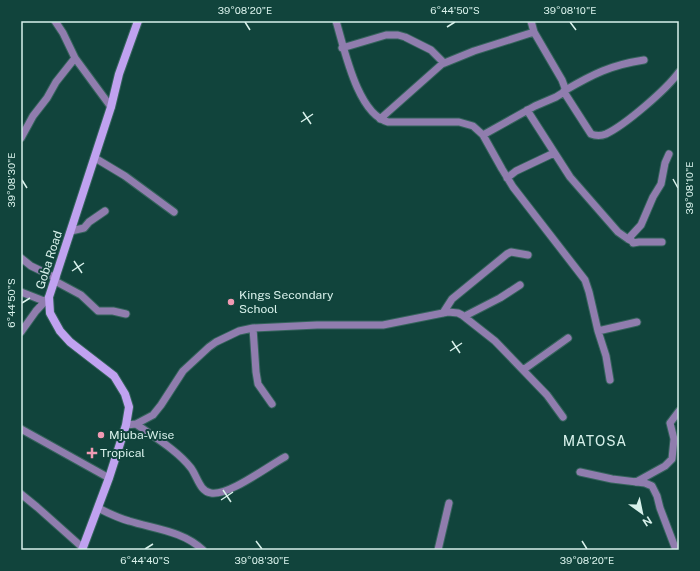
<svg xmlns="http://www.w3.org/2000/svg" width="700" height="571" viewBox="0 0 700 571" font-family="'Public Sans',sans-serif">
<rect width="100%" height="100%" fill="#11443c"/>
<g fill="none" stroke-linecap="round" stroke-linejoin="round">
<g stroke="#35635c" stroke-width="9">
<path id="street" d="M55,21L63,33L75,58L111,107
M336,21C344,47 357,114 388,122H459L473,126L483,135L535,106L556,97L564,92L565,88L562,80L534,32L531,21
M342,48L386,35H398L405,37L431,50L444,63
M564,91C593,74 611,65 644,60
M564,92L591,134C596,136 601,136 606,134C625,125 666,90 679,72
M527,110L570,177L618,232L628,239L632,241L633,243L639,242H662
M380,119L442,64L474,51L534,32
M483,135L502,169L513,187L585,280L589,292L598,331L606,356L610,380
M21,138L33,116L47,98L56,82L75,58
M95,158L125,176L174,212
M507,178L516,171L554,153
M71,231L84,228L89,222L105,211
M628,239L641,225L653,197L661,184L665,163L669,154
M21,258L31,266L56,278
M55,281L81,295L98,311H113L126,314
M21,292L44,301
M443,313L452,299L507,254L511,252L528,255
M465,316L500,298L520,285
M253,328L256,372L258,384L272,404
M598,331L637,322
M21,332L36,311L49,297
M523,370L568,338
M136,424C154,437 177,450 191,468C197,476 200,492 211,493C229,496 268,466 285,457
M126,425L136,424L153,415L161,405L183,371L209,347L216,342L239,331L253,328L317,325H383L448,312L458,313L462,315L495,341L547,395L563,417
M21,429L109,478
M580,472L612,479L645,483L652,486L657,496L660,508L676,550
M636,482L665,466L672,459L674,439L670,423L679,411
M21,494L37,507L83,548
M98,508C108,513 118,518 129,521C155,529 183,531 203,550
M438,550L449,503"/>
</g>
<g stroke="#35635c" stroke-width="10">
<path id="secondary" d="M82,550L109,478L126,425L129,407L125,394L114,376L70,342L60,331L50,313L49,297L111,107L119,74L138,21"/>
</g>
<use href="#street" stroke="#907dae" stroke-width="7"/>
<use href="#secondary" stroke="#c0a2f0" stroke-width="8"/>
</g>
<path fill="none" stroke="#d8f1eb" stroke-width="1.5" d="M245,22L250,30M570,22L576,30M447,27L455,22M303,112L311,124M301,122L313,114M673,179L678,188M22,180L27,188M74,261L82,273M72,271L84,263M22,303L30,298M452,341L460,353M450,351L462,343M223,490L231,502M221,500L233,492M256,541L262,549M582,541L587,549M145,549L153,544"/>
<g fill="#f19ab3" stroke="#11443c" stroke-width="1.5">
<circle cx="231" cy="302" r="4"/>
<circle cx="101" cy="435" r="4"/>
<path d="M90 447h4v4h4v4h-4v4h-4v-4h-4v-4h4z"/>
</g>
<g text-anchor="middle" stroke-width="4" stroke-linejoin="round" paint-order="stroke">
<g font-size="12" fill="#d8f1eb" stroke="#11443c">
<text transform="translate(49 260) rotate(-72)" y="4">Goba Road</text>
</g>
<g font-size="12" fill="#d8f1eb" stroke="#11443c" text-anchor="start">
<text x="239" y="299">Kings Secondary<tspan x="239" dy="14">School</tspan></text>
<text x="109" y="439">Mjuba-Wise</text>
<text x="100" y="457">Tropical</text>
</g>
<g font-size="14" letter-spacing="1" fill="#d8f1eb" stroke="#11443c">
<text x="595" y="446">MATOSA</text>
</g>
</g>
<rect width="700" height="571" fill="none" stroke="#11443c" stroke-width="44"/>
<g transform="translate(642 513) rotate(147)" stroke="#11443c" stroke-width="3" paint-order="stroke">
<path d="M0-3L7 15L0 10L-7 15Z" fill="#d8f1eb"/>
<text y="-6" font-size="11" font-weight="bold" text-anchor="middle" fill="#d8f1eb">N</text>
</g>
<rect x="22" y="22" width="656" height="527" fill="none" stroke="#d8f1eb" stroke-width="1.5"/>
<g font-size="10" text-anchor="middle" fill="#d8f1eb">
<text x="245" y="14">39°08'20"E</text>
<text x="455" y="14">6°44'50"S</text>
<text x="570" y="14">39°08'10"E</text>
<text transform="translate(11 180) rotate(-90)" y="4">39°08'30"E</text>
<text transform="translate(689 188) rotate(-90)" y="4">39°08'10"E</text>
<text transform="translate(11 303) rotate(-90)" y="4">6°44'50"S</text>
<text x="145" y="564">6°44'40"S</text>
<text x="262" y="564">39°08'30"E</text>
<text x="587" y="564">39°08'20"E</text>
</g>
</svg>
